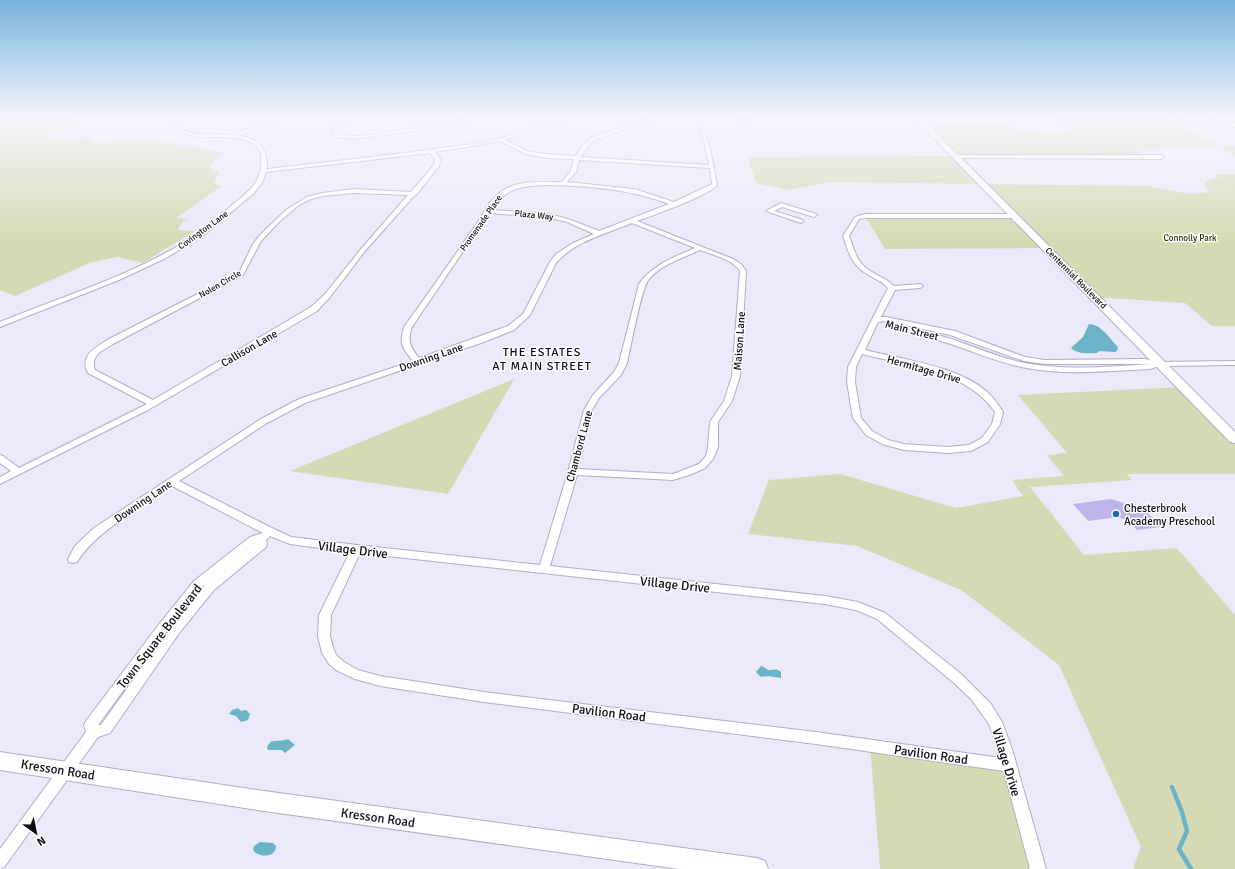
<svg xmlns="http://www.w3.org/2000/svg" width="1235" height="869" viewBox="0 0 1235 869" font-family="Signika,sans-serif">
<rect width="100%" height="100%" fill="#ebe9fa"/>
<path fill="#d6dab4" d="M0,117H78L77,121L45,136L55,138L90,137L96,143L143,141L173,143L224,153L209,166L219,172L213,183L222,186L176,218L189,219L184,220L177,230L195,231L143,263L118,257L92,262L15,296L0,290Z
M735,117H753L755,122L749,124L750,132H742Z
M1052,117H1151L1171,120L1217,146H1235V156L1217,146L1144,149L1136,156H955L983,184L1148,186L1190,194L1210,192L1205,187V182L1211,179L1218,178L1215,174H1235V326H1212L1185,303L1093,297L1046,248L885,249L865,216L1013,215L982,184L830,182L788,190L756,183L748,157L954,156L923,124L1011,125L1020,131L1072,132Z
M514,379L448,494L290,471Z
M1183,387L1235,439V474H1127L1132,480L1030,487L1084,555L1177,548L1235,615V869H1133L1141,847L1059,665L961,590L857,546L748,534L769,480L840,474L956,508L1023,496L1012,480L1064,476L1047,455L1067,453L1018,395Z
M870,745L1009,765L1039,869H880Z"/>
<path fill="#6bb4c8" d="M1089,324C1101,324 1110,339 1118,347L1117,351L1115,352L1099,351L1097,353C1088,353 1079,355 1071,348L1083,337Z
M761,666C765,667 766,669 769,670C775,670 776,668 781,672V678C774,677 768,675 761,677L756,672Z
M238,708L241,711L246,710L250,714L248,720L241,722L236,716L229,714L232,710Z
M288,739L295,745L285,753L282,750H268L267,748C270,737 280,743 288,739Z
M260,842L273,843L276,846C276,858 259,858 253,850L254,846Z"/>
<g fill="none" stroke-linecap="round" stroke-linejoin="round">
<path stroke="#6bb4c8" stroke-width="4.5" d="M1172,787L1182,812L1187,831L1179,849L1191,869"/>
</g>
<path fill="#bdb4eb" d="M1111,499L1139,508L1147,512L1162,527L1137,530L1128,521L1118,517L1088,521L1073,504Z"/>
<g fill="none" stroke-linecap="round" stroke-linejoin="round">
<g stroke="#b0adc8" stroke-width="2">
<path id="street" d="M273,117H279L240,136C262,139 267,150 267,169L405,153L487,142L513,135L563,117H570L505,140L527,151L546,154L576,156L584,144L591,138L653,117H660L595,140L588,146L581,157L709,165L703,138L695,117H699L710,148L717,185C707,196 654,215 637,221L733,259L741,264L746,271L740,376L732,401L718,422V447L713,459L705,468L692,474L673,480L577,475L550,566L825,596L858,602L885,613L961,674L991,704L1002,722L1012,749L1046,869H1030L1004,771L816,744L484,702L380,686L355,679L336,670L329,664L322,653L318,636L319,615L350,552L290,544L270,536L266,540L267,544L266,547L214,590L180,632L110,733L98,737L5,866L0,869V849L86,732L84,725L86,721L160,623L194,581L250,537L263,533L172,486C143,506 95,532 77,562L73,563L69,562L68,559L75,546L94,528L261,419L299,399L413,361C402,348 399,343 404,327C427,295 449,264 471,232C481,219 488,200 502,191C518,180 543,182 562,182L570,172L574,159L546,158L526,154L500,141L435,152L441,160L439,166L416,195L414,196L365,251L330,297L317,311L148,410L0,484V477L11,471L0,463V455L3,456L19,468L147,404L88,373C79,356 95,348 107,340L239,273L253,244L260,235L286,210L307,197L322,193L354,189L411,192L434,165L435,160L430,153L266,172L262,183L253,194L205,234L186,246L164,259L119,280L0,327V322C62,296 129,277 186,241C202,231 215,219 230,207C245,194 261,185 261,163C261,159 262,154 260,151C247,130 213,140 194,136C186,135 181,132 174,128V126H178L186,131L194,134L234,135ZM579,160L710,168L712,184L674,202L634,189L567,182L576,172ZM547,185C589,186 630,189 669,204L599,231L571,220L550,214L492,210C506,187 522,186 547,185ZM354,193L408,195L361,249L325,294L311,307L153,400L95,370C90,355 102,351 113,344L243,275L261,241L279,222L299,205L311,199L323,196ZM489,213L550,218L567,222L594,234L573,243L556,254L550,262L523,314L508,326L419,358C410,347 407,341 412,327ZM632,223L695,248C674,257 652,265 639,284L619,363L614,372L593,395L584,410L568,472L540,565L357,545L291,537L274,529L179,481L267,423L305,403L484,342L514,330L530,315L556,263C575,241 606,234 632,223ZM700,250C713,255 732,259 740,271L732,376L724,401L710,422L708,447L706,456L699,464L673,474L578,469L592,410L599,398L621,375L627,363C631,347 641,288 649,279C662,264 683,258 700,250ZM360,553L825,604L856,610L877,619L953,682L971,699L989,724L1001,758L816,732L484,692L380,676L358,670L344,662L337,656L334,651L330,636L331,615ZM225,569L206,584L172,626L101,725H98L168,629L202,587Z
M342,117H347L337,129V132C351,141 386,132 404,130V121L406,117H410L408,121V130C421,128 434,127 447,125C456,123 466,117 474,117L466,123L447,127L353,139L337,137L332,133L333,129Z
M956,155H1161L1164,157L1161,159L954,158L953,157Z
M781,203L816,214L817,215L814,217L782,207L774,211L803,220V222L801,223L766,211Z
M865,214H1013L1016,216L1013,218H865L859,219L849,236C853,246 856,260 865,267C874,275 885,277 894,286L920,284L923,286L920,288L895,290L881,317H886L955,331L1025,357L1044,360L1145,359L1160,362L1235,361V365L1159,366L1150,369C1107,371 1063,376 1021,367C989,360 959,345 927,337L926,335L930,333C961,340 989,355 1020,362C1062,371 1108,367 1150,364H1044L1024,361L950,335L886,321L878,322L865,350C900,359 958,366 986,391C993,397 998,404 1003,412L1000,424L988,442L971,451L948,453L904,450L882,444L866,435L853,418L847,382L848,367L888,288C880,279 869,277 860,269C850,261 847,247 843,236L855,217ZM862,354C908,366 966,370 995,412L992,424L982,438L969,445L948,447L904,444L888,440L872,431L861,418L855,382L856,367Z"/>
</g>
<g stroke="#b0adc8" stroke-width="2">
<path id="secondary" d="M913,117H920L1235,432V443L1230,442Z
M1170,117H1191L1235,123V127Z
M0,752L257,790L757,858L765,861L768,869H679L257,810L0,770Z"/>
</g>
<use href="#street" fill="#fff" fill-rule="evenodd"/>
<use href="#secondary" fill="#fff" fill-rule="evenodd"/>
</g>
<linearGradient id="sky" x2="0" y2="1"><stop stop-color="#76b4db"/><stop offset="0.49" stop-color="#f6f5fd"/><stop offset="1" stop-color="#f6f5fd" stop-opacity="0"/></linearGradient>
<rect width="1235" height="239" fill="url(#sky)"/>
<circle fill="#2365b6" stroke="#fff" stroke-width="1.5" cx="1116" cy="514" r="4"/>
<g text-anchor="middle" stroke-width="3" stroke-linejoin="round" paint-order="stroke">
<g font-size="9" fill="#0d0b15" stroke="#fff">
<text transform="translate(534 215) rotate(6)" y="3">Plaza Way</text>
<text transform="translate(481 223) rotate(-55)" y="3">Promenade Place</text>
<text transform="translate(203 230) rotate(-36)" y="3">Covington Lane</text>
<text transform="translate(1076 278) rotate(45)" y="3">Centennial Boulevard</text>
<text transform="translate(220 284) rotate(-30)" y="3">Nolen Circle</text>
</g>
<g font-size="9" fill="#2d3001" stroke="#fff">
<text x="1190" y="241">Connolly Park</text>
</g>
<g font-size="11" fill="#0d0b15" stroke="#fff">
<text transform="translate(912 330) rotate(14)" y="4">Main Street</text>
<text transform="translate(739 341) rotate(-86)" y="4">Maison Lane</text>
<text transform="translate(249 348) rotate(-30)" y="4">Callison Lane</text>
<text transform="translate(431 357) rotate(-19)" y="4">Downing Lane</text>
<text transform="translate(924 369) rotate(16)" y="4">Hermitage Drive</text>
<text transform="translate(579 446) rotate(-75)" y="4">Chambord Lane</text>
<text transform="translate(143 501) rotate(-34)" y="4">Downing Lane</text>
</g>
<g font-size="11" fill="#0d0b15" stroke="#fff" text-anchor="start">
<text x="1124" y="512">Chesterbrook<tspan x="1124" dy="13">Academy Preschool</tspan></text>
</g>
<g font-size="12" letter-spacing="1" fill="#0d0b15" stroke="#fff">
<text x="542" y="356">THE ESTATES<tspan x="542" dy="14">AT MAIN STREET</tspan></text>
</g>
<g font-size="13" fill="#0d0b15" stroke="#fff">
<text transform="translate(353 549) rotate(7)" y="5">Village Drive</text>
<text transform="translate(675 584) rotate(6)" y="5">Village Drive</text>
<text transform="translate(159 636) rotate(-52)" y="5">Town Square Boulevard</text>
<text transform="translate(609 712) rotate(7)" y="5">Pavilion Road</text>
<text transform="translate(931 754) rotate(8)" y="5">Pavilion Road</text>
<text transform="translate(1007 762) rotate(73)" y="5">Village Drive</text>
<text transform="translate(58 769) rotate(9)" y="5">Kresson Road</text>
<text transform="translate(378 817) rotate(8)" y="5">Kresson Road</text>
</g>
</g>
<g transform="translate(36 833) rotate(147)" stroke="#ffffff" stroke-width="3" paint-order="stroke">
<path d="M0-3L7 15L0 10L-7 15Z" fill="#0d0b15"/>
<text y="-6" font-size="11" font-weight="bold" text-anchor="middle" fill="#0d0b15">N</text>
</g>
</svg>
